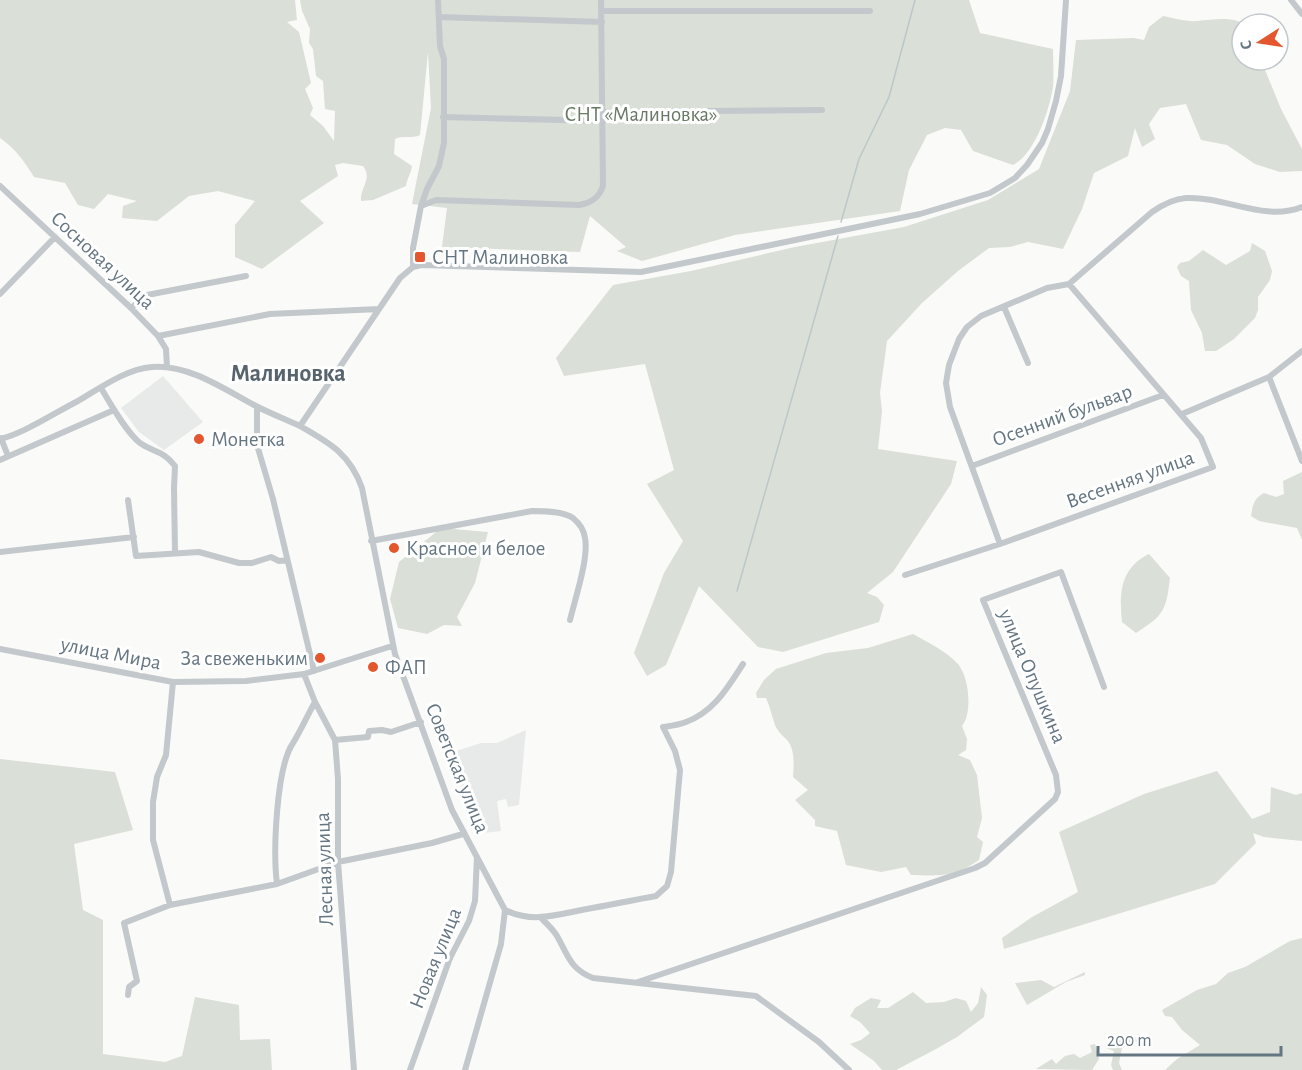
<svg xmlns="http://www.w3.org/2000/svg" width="1302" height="1070" viewBox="0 0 1302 1070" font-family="'Alegreya Sans',sans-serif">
<rect width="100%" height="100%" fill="#fafaf8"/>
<path fill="#e8e9e9" d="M163,376L203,422L164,450L139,432L121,408Z
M526,730L519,805L508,807L506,799L497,801L501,831L474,834L453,752L481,743H497Z"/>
<path fill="#dadfd7" d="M0,0H295L297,20L287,22L299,32L311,83L305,89L313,108L310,115L323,126L334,141L335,111L325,109L323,81L316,76L313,49L309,43L310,29L302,11L300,0H969L980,33L1053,49C1053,61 1054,75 1053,87C1049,111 1035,154 1013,165L973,151L961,130L945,128L927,135L909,170L900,211L735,235L642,261L617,251L626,247L590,216L580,252L442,247L447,208L412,204L431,108L428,52L420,135C412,139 403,135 395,139L394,154L412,166C411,174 407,178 406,186L373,200L361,201C360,187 373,179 363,166L343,163L335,165L338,176L300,201L324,223L262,269L235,257V225L255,201L218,191L189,196L157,221L122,218L123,206L137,201L108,194L94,209L78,205L65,183L34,177C25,162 15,148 0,138Z
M1163,16C1174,18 1186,22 1197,21C1215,20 1228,16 1245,24H1242V60H1261L1281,109L1302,149V171L1280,172L1255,164L1227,145L1201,140L1186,104L1160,108L1149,124L1155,139L1142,147L1135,128L1128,156L1094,173L1082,209L1063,249L1028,242L1010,247L989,248L958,271L922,303L887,341L880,393L882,411L878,449L957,461L951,484L893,572L867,593L877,597L884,605L879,622L783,652L758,647L699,586L666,665L647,676L634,653L664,573L683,541L647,484L674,470L645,364L564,376L556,358L613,285L691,271L795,247L904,227L988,200L1039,169L1070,91L1076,40L1134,38L1144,40L1149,27Z
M1252,243L1265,251L1272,271L1270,280L1258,297V310L1255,318L1234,339L1216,351H1205L1202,333L1191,310L1189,281L1181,276L1177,267L1180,263L1189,261L1203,250L1226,265L1250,251Z
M1302,472V540L1297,528L1259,521L1251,516C1253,505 1253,499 1264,493L1276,497L1284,494L1283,481Z
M441,528L488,532L475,583L457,617L462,626L444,625L427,634L398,628L390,599L399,562Z
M1149,554L1170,578C1166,611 1164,615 1136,633L1122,622C1119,594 1120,568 1149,554Z
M913,634C927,642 946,651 957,663C969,675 973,713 962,726L967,739L966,750L958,755L970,760L977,775L982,818L977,837L983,842L979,860C954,877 940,876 911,875L906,867L881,872L846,865L837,831L815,826V820L795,800L808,790L793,777C794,765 795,749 787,740C782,735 778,732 775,725C772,716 770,707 766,698H757L756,693L764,680L776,669L826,653L868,648Z
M0,759L115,772L133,830L74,844L83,910L103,920V1054L165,1062L182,1056L195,997L239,1005L240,1040L270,1039L272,1070H0Z
M1217,771L1252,819L1270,812L1271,787L1296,795L1302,793V841L1264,837L1253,833L1256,843L1215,884L1004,949L1002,938L1032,917L1078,892L1059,832L1144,794Z
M1302,938V1070H1165L1177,1059L1200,1045L1182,1030L1172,1017L1165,1016L1162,1010L1197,990L1216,984L1228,973L1245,967L1290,941Z
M1085,972V975L1066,982L1027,1005L1015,983L1041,980L1054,987Z
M981,987L987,995L984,1017L957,1037L936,1049L896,1070H882L874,1061L850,1044L861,1040L870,1033L860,1022L850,1016L855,1008L871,998L881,1000L877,1008H888L913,992L926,1003L944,1002L956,998L966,1001L971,1012L978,1003Z
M1127,1036H1133L1138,1041L1122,1048L1119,1063L1122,1070H1113L1111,1065L1114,1051L1106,1048L1108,1043Z
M1095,1044L1099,1059L1092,1070L1036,1069L1052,1059L1056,1064L1065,1056L1074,1054L1080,1058L1092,1052L1090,1045Z"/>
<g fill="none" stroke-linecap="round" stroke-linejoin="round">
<path stroke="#bbc7cb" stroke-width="1.5" d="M841,222L859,159L889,97L915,0
M737,591L838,236"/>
<path stroke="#c3c8cc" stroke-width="6" d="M1291,0L1302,14
M601,11H870
M439,17L602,22
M603,112L822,110
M443,117L603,121
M0,186L131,308L158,336L166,349L167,367
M421,206L427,189L439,166L444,143V59L440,46L438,0
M413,267V248L421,206L436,200L579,205C591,203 599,198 603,186L601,0
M0,294L55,237
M1004,307L1028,363
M131,308L147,295L246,276
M158,336L270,314L379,309
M1269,377L1302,461
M101,388C110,403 126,432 140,443C154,453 163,450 175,466L174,488L175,552
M257,407V445L273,499L314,671
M1182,414L1269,377L1302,351
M300,426C330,443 350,454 362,488L395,654L452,810L505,910C533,924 559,914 587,909C610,905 633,900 656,896L667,886L671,872L680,770L675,751L663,727C670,726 679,725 686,722C714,712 728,687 743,664
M1,438L8,456
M0,439C23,434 56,412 78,401C100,388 126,369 152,367C188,364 224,389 254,405C269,413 285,419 300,426L400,278L413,267L421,265L641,272L920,214L990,193L1015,178L1027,165L1042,143L1048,129L1056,101L1061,76L1066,0
M0,460L114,410
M972,466L1163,395
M128,500L136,556L199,552L239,563H252L271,557L279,561L287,560
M371,541L532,511C544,511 563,511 573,518C579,523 584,530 585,538C589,558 575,599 570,620
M1000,544L950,407L946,383L949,365L959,339L967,327L981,316L1047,288L1069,284L1152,212C1162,205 1174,199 1186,198C1225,196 1264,222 1302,207
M0,552L134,537
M905,575L1000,544L1213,467L1201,438L1069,284
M0,649L173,682L246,681L304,674L392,646
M304,674L315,702L335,740L338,779V862L354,1070
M335,740L368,737L369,731L382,730L391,732L421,722
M277,884C273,853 276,768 293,743C301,730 307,716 315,702
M170,905L153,840V802L157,777L166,755L173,682
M541,918C546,923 553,929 557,936C568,955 570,969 593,978L756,996L819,1042L849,1070
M638,982L975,868L985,863L1055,799L1058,792L1056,775L983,600L1061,572L1104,687
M128,995L129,987L137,981L124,923L170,905L277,884L338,862L432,843L463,834
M410,1070L450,958L469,921L475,901L477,857
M465,1070L501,944L505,910"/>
</g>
<g fill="#e4572e" stroke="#fff" stroke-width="2">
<rect x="414" y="251" width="12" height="12" rx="3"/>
<circle cx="199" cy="439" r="6"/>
<circle cx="394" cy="548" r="6"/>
<circle cx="320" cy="658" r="6"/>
<circle cx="373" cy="667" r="6"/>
</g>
<g text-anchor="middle" stroke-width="6" stroke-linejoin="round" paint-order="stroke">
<g font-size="21" fill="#687a64" stroke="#fff">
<text x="641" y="121">СНТ «Малиновка»</text>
</g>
<g font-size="21" fill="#657683" stroke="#fff" text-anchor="start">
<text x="432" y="264">СНТ Малиновка</text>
<text x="211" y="446">Монетка</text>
<text x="406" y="555">Красное и белое</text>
<text x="308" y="665" text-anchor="end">За свеженьким</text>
<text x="385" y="674">ФАП</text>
</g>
<g font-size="21" fill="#657683" stroke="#fff">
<text transform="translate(103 260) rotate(43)" y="7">Сосновая улица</text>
<text transform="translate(1062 415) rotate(-20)" y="7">Осенний бульвар</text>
<text transform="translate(1130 479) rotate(-20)" y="7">Весенняя улица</text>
<text transform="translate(111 653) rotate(11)" y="7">улица Мира</text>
<text transform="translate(1033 676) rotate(67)" y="7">улица Опушкина</text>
<text transform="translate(458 768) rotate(68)" y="7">Советская улица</text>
<text transform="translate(324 869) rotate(-92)" y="7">Лесная улица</text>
<text transform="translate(435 958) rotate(-68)" y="7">Новая улица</text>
</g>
<g font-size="24" font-weight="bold" fill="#57646e" stroke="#fff">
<text x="288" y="381">Малиновка</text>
</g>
</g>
<g transform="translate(1260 42) rotate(258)"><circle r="28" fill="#ffffff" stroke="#c1c8cd" stroke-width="1.5"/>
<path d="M0-4.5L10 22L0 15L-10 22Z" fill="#e4572e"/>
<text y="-9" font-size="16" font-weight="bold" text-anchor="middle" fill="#657683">С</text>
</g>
<path d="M1098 1046v9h183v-9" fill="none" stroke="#657683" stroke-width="3"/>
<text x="1107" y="1046" font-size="18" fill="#657683" stroke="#ffffff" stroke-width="4.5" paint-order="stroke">200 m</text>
</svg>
